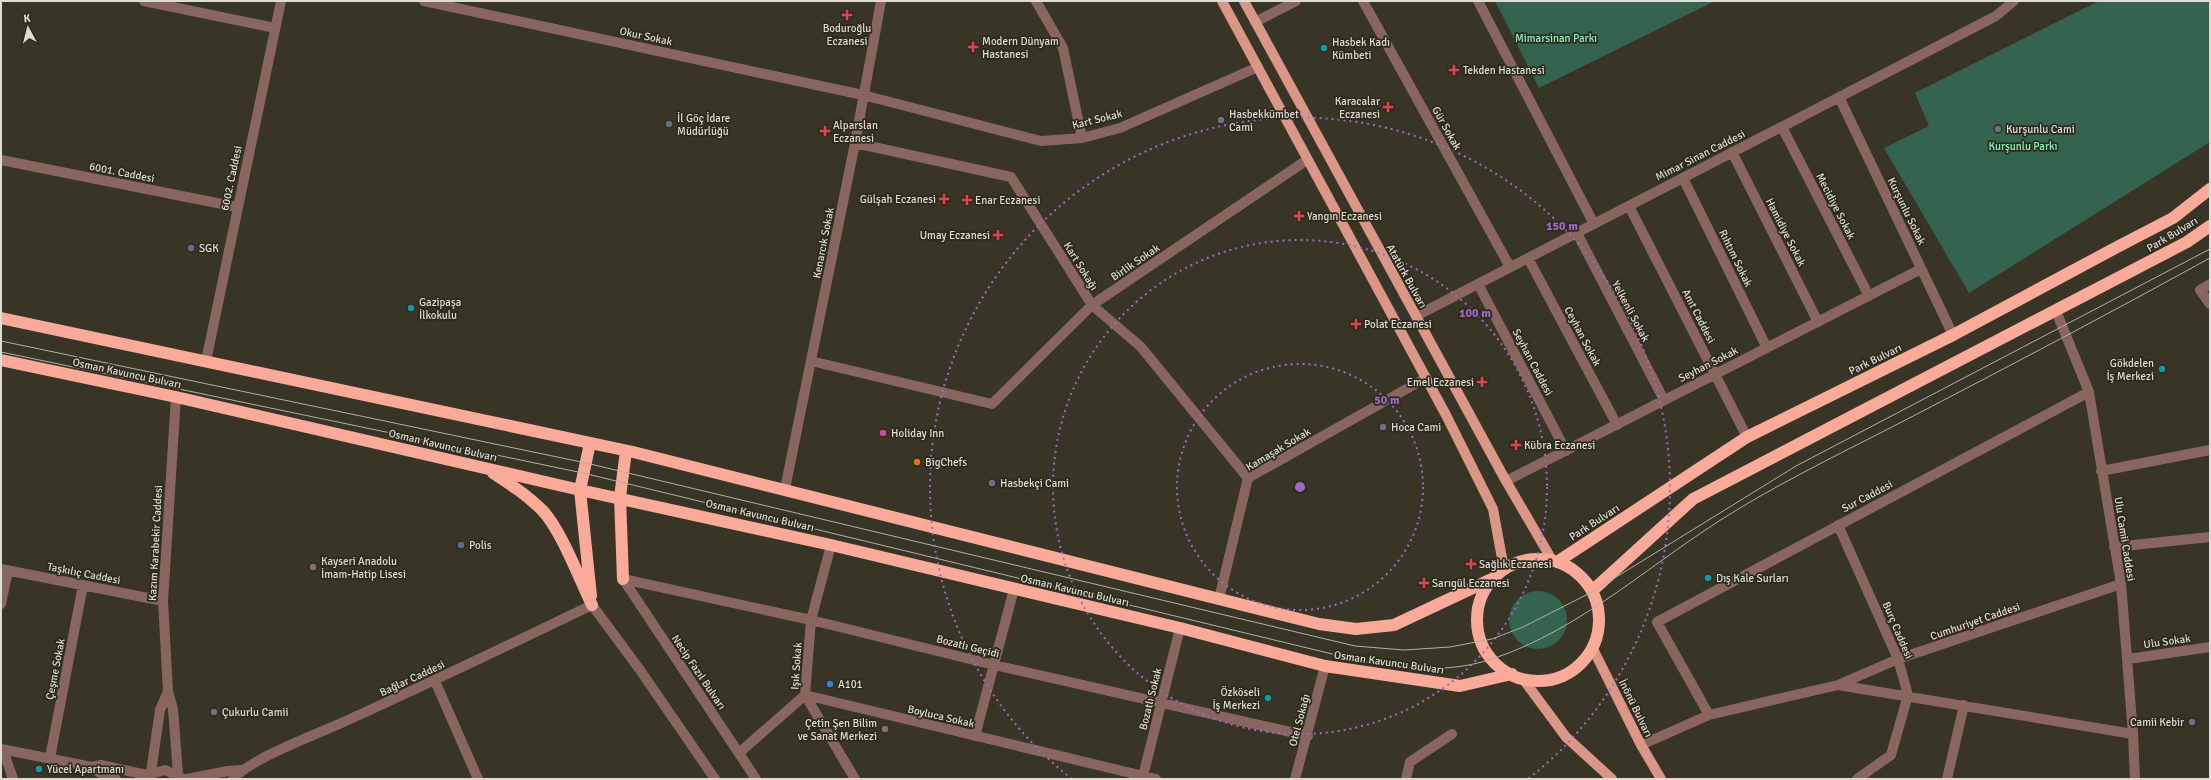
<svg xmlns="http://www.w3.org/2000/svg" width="2211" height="780" viewBox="0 0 2211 780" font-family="Signika,sans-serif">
<rect width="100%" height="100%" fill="#383426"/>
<path fill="#34634e" d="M1495,1H1715L1539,88Z
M2099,1H2210V142L1969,293L1884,148L1929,126L1915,93Z
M1509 620a29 29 0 1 1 58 0a29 29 0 1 1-58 0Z"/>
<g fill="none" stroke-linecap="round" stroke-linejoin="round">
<path stroke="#88665f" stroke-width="10" d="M144,1L275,28
M424,1L863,95L1041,141L1082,138L1120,128L1258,67
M1036,1L1063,48L1082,138
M1363,1L1510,267
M1478,1L1594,224
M1255,22L1296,1
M1839,97L1953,335
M1782,127L1869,296
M855,143L1011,177L1092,305L1141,347L1248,478
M1732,152L1818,322
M1,160L237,207
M1683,178L1767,348
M1629,206L1747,437
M1577,233L1664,400
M1528,258L1617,425
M1478,284L1566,451
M2210,284L2200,290L2210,304
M2056,311L2089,392L2121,584L2133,734L2135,779
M1416,316L1996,16L2014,1
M206,361L281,1
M811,361L992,404L1092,305L1307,160
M176,397L163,601L168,691L173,709L178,774
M2101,471L2210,450
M1506,481L1921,269
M785,489L855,143L881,1
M1838,525L1898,659L1908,695L1891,755L1857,779
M831,545L811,620L805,695L855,779
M2114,547L2210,537
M1,569L163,601
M623,579L811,620L994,665L1308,736
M623,579L756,779
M1219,599L1248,478L1426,378
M1,604L8,570
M2128,659L2210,647
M435,681L478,779
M1838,685L1898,659L2121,584
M1709,715L1657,622L2089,392
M975,736L1014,589
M1641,745L1709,715L1838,685L2133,734
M1,749L92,767L101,765L147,775
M3,750L13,779
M739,753L805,695L1156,779
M50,758L83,585
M92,767L98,772L116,779
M151,772L160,710L168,691
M147,775L165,770L182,778
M1143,776L1180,628
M187,779L228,771L241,770
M233,779C253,757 318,734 348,720C430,683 511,644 592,605L640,670L715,779
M1295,779L1325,666
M1406,779L1410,762L1452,734
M1947,779L1964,705"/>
<path stroke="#da9788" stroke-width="10" d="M1222,1L1446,415L1493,509L1504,569
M1244,1L1506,481L1552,560
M1592,647L1641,745L1661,779
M1523,679L1566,737L1612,779"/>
<path stroke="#faaa98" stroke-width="12" d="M1,318L633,452L1319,624L1356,629L1394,625L1494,578
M1,360L176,397L580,490L831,545L1180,628L1325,666L1460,686L1512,674
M590,443L580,490L591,596
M493,473C510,484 527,495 542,510C560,528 580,580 592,605
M1477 620a61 61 0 1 1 122 0a61 61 0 1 1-122 0Z
M1557,562L1747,437L1953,335L2119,246L2173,218L2210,189
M623,579L620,497L626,451
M1592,591L1693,499L2187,242L2210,226"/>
<path stroke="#b2b0a5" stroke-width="1" d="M1,341L586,463L1355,646L1404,650L1450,647L1492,639L1523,627L1592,592L1796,466L2210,249
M1,352L583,473L1353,659C1398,669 1447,674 1492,659C1583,629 1654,560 1735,511C1794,475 1858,445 1919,413C2017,362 2114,311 2210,258"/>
</g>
<g fill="none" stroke="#9e6ac6" stroke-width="2" stroke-dasharray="2 4">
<circle cx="1300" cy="487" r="123"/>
<circle cx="1300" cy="487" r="247"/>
<path d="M1072 779A370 370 0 1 1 1528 779"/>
</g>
<g fill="#e0444e" stroke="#2e2a1d" stroke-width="1.5">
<path d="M845 9h4v4h4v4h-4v4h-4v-4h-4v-4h4z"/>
<path d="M971 41h4v4h4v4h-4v4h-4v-4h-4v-4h4z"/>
<path d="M1452 64h4v4h4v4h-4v4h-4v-4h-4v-4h4z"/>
<path d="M1386 101h4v4h4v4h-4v4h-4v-4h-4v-4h4z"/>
<path d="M823 125h4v4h4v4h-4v4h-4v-4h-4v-4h4z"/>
<path d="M942 193h4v4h4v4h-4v4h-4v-4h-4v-4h4z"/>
<path d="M965 194h4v4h4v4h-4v4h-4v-4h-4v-4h4z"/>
<path d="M1297 210h4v4h4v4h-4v4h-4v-4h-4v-4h4z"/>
<path d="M996 229h4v4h4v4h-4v4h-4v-4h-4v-4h4z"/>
<path d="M1354 318h4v4h4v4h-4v4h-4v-4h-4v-4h4z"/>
<path d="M1480 376h4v4h4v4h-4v4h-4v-4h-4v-4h4z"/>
<path d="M1514 439h4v4h4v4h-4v4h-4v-4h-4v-4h4z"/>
<path d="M1469 558h4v4h4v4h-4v4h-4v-4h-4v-4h4z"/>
<path d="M1422 577h4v4h4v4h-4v4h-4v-4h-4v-4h4z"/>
</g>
<g fill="#0f9aa8" stroke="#2e2a1d" stroke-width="1.5">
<circle cx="1324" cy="48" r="4"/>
<circle cx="411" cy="308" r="4"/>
<circle cx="2162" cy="369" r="4"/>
<circle cx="1708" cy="578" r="4"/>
<circle cx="1268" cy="698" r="4"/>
<circle cx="39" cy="769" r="4"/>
</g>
<g fill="#6b7280" stroke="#2e2a1d" stroke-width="1.5">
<circle cx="1221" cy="120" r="4"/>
<circle cx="1998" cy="129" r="4"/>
<circle cx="1383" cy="427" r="4"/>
<circle cx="992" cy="483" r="4"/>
<circle cx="214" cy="712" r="4"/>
<circle cx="2192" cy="722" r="4"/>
</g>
<g fill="#5c6f8a" stroke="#2e2a1d" stroke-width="1.5">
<circle cx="669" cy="124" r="4"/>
<circle cx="191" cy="248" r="4"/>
<circle cx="461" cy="545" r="4"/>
</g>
<circle fill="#d1479c" stroke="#2e2a1d" stroke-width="1.5" cx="883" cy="433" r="4"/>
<circle fill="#e8710a" stroke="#2e2a1d" stroke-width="1.5" cx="917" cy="462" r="4"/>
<g fill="#8d6e63" stroke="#2e2a1d" stroke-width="1.5">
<circle cx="313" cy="567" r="4"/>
<circle cx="885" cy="729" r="4"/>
</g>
<circle fill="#3f7fe0" stroke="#2e2a1d" stroke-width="1.5" cx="830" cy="684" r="4"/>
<g text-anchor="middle" stroke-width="3.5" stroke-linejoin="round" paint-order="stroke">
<g font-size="11" fill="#dedcd3" stroke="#2e2a1d" text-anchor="start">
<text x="847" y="32" text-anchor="middle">Boduroğlu<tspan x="847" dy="13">Eczanesi</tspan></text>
<text x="982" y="45">Modern Dünyam<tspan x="982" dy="13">Hastanesi</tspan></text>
<text x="1332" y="46">Hasbek Kadı<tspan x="1332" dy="13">Kümbeti</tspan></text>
<text x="1463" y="74">Tekden Hastanesi</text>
<text x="1380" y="105" text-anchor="end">Karacalar<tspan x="1380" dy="13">Eczanesi</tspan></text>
<text x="1229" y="118">Hasbekkümbet<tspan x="1229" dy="13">Cami</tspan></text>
<text x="677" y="122">İl Göç İdare<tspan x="677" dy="13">Müdürlüğü</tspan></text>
<text x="833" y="129">Alparslan<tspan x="833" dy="13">Eczanesi</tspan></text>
<text x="2006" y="133">Kurşunlu Cami</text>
<text x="936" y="203" text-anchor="end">Gülşah Eczanesi</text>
<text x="975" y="204">Enar Eczanesi</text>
<text x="1307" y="220">Yangın Eczanesi</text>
<text x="990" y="239" text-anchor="end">Umay Eczanesi</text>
<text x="199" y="252">SGK</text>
<text x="419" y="306">Gazipaşa<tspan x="419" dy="13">İlkokulu</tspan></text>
<text x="1364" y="328">Polat Eczanesi</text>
<text x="2154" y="367" text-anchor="end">Gökdelen<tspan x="2154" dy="13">İş Merkezi</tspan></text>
<text x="1474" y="386" text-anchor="end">Emel Eczanesi</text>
<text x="1391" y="431">Hoca Cami</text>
<text x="891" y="437">Holiday Inn</text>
<text x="1524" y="449">Kübra Eczanesi</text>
<text x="925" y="466">BigChefs</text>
<text x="1000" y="487">Hasbekçi Cami</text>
<text x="469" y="549">Polis</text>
<text x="321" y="565">Kayseri Anadolu<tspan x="321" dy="13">İmam-Hatip Lisesi</tspan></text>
<text x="1479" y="568">Sağlık Eczanesi</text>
<text x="1716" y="582">Dış Kale Surları</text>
<text x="1432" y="587">Sarıgül Eczanesi</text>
<text x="838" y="688">A101</text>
<text x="1260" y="696" text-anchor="end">Özköseli<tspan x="1260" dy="13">İş Merkezi</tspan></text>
<text x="222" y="716">Çukurlu Camii</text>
<text x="2184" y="726" text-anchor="end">Camii Kebir</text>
<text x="877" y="727" text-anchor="end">Çetin Şen Bilim<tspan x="877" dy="13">ve Sanat Merkezi</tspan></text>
<text x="47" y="773">Yücel Apartmanı</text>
</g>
<g font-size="11" fill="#dedcd3" stroke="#2e2a1d">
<text transform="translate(646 36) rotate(12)" y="4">Okur Sokak</text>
<text transform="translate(1097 119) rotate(-14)" y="4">Kart Sokak</text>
<text transform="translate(1447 128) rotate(61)" y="4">Gür Sokak</text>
<text transform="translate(1700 155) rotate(-27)" y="4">Mimar Sinan Caddesi</text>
<text transform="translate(122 172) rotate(11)" y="4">6001. Caddesi</text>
<text transform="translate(231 178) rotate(-78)" y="4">6002. Caddesi</text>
<text transform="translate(1836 206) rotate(63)" y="4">Mecidiye Sokak</text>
<text transform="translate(1907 211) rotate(64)" y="4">Kurşunlu Sokak</text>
<text transform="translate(1786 232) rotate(63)" y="4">Hamidiye Sokak</text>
<text transform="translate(2172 234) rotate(-31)" y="4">Park Bulvarı</text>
<text transform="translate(823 243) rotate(-79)" y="4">Kenarcık Sokak</text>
<text transform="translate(1736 258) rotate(64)" y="4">Rıhtım Sokak</text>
<text transform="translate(1135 262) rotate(-34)" y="4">Birlik Sokak</text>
<text transform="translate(1081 266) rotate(58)" y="4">Kart Sokağı</text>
<text transform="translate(1407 276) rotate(61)" y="4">Atatürk Bulvarı</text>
<text transform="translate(1631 311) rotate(62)" y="4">Yelkenli Sokak</text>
<text transform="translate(1699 316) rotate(63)" y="4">Anıt Caddesi</text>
<text transform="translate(1583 336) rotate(62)" y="4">Ceyhan Sokak</text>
<text transform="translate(1875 359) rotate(-26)" y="4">Park Bulvarı</text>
<text transform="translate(1533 362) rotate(62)" y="4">Seyhan Caddesi</text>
<text transform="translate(1708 364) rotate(-27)" y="4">Seyhan Sokak</text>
<text transform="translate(127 373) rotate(12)" y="4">Osman Kavuncu Bulvarı</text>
<text transform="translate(443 445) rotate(13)" y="4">Osman Kavuncu Bulvarı</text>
<text transform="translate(1278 449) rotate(-31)" y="4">Kamaşak Sokak</text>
<text transform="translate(1867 496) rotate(-28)" y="4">Sur Caddesi</text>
<text transform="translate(760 515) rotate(13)" y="4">Osman Kavuncu Bulvarı</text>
<text transform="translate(1594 522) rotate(-33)" y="4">Park Bulvarı</text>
<text transform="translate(2125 539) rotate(81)" y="4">Ulu Camii Caddesi</text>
<text transform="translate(155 543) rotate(-87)" y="4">Kazım Karabekir Caddesi</text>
<text transform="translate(84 573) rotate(11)" y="4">Taşkılıç Caddesi</text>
<text transform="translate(1075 590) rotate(13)" y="4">Osman Kavuncu Bulvarı</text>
<text transform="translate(1975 621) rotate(-19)" y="4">Cumhuriyet Caddesi</text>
<text transform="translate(1898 630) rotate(67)" y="4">Burç Caddesi</text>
<text transform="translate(2167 641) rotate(-8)" y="4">Ulu Sokak</text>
<text transform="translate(968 646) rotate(14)" y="4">Bozatlı Geçidi</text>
<text transform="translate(1389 662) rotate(8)" y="4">Osman Kavuncu Bulvarı</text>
<text transform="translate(796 666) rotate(-86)" y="4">Işık Sokak</text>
<text transform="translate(55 669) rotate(-79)" y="4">Çeşme Sokak</text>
<text transform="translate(699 672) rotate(56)" y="4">Necip Fazıl Bulvarı</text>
<text transform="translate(412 678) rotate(-25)" y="4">Bağlar Caddesi</text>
<text transform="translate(1150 699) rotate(-76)" y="4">Bozatlı Sokak</text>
<text transform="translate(1636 708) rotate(64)" y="4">İnönü Bulvarı</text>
<text transform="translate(941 716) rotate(13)" y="4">Boyluca Sokak</text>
<text transform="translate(1299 720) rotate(-75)" y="4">Otel Sokağı</text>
</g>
<g font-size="11" fill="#83f7c4" stroke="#2e2a1d">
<text x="1556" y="42">Mimarsinan Parkı</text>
<text x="2023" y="150">Kurşunlu Parkı</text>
</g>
</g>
<circle cx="1300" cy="487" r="6" fill="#9e6ac6" stroke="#2e2a1d" stroke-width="2"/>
<g font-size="12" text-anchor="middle" font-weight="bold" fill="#9e6ac6" stroke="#2e2a1d" stroke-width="3.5" stroke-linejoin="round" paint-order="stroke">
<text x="1562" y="230">150 m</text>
<text x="1475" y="317">100 m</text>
<text x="1387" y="404">50 m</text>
</g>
<rect width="2211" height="780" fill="none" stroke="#dedcd3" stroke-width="4"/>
<g transform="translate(28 28) rotate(353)" stroke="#2e2a1d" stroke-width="3" paint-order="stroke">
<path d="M0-3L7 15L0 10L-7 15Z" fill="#dedcd3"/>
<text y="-6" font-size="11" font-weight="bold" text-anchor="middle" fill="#dedcd3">K</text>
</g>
</svg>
